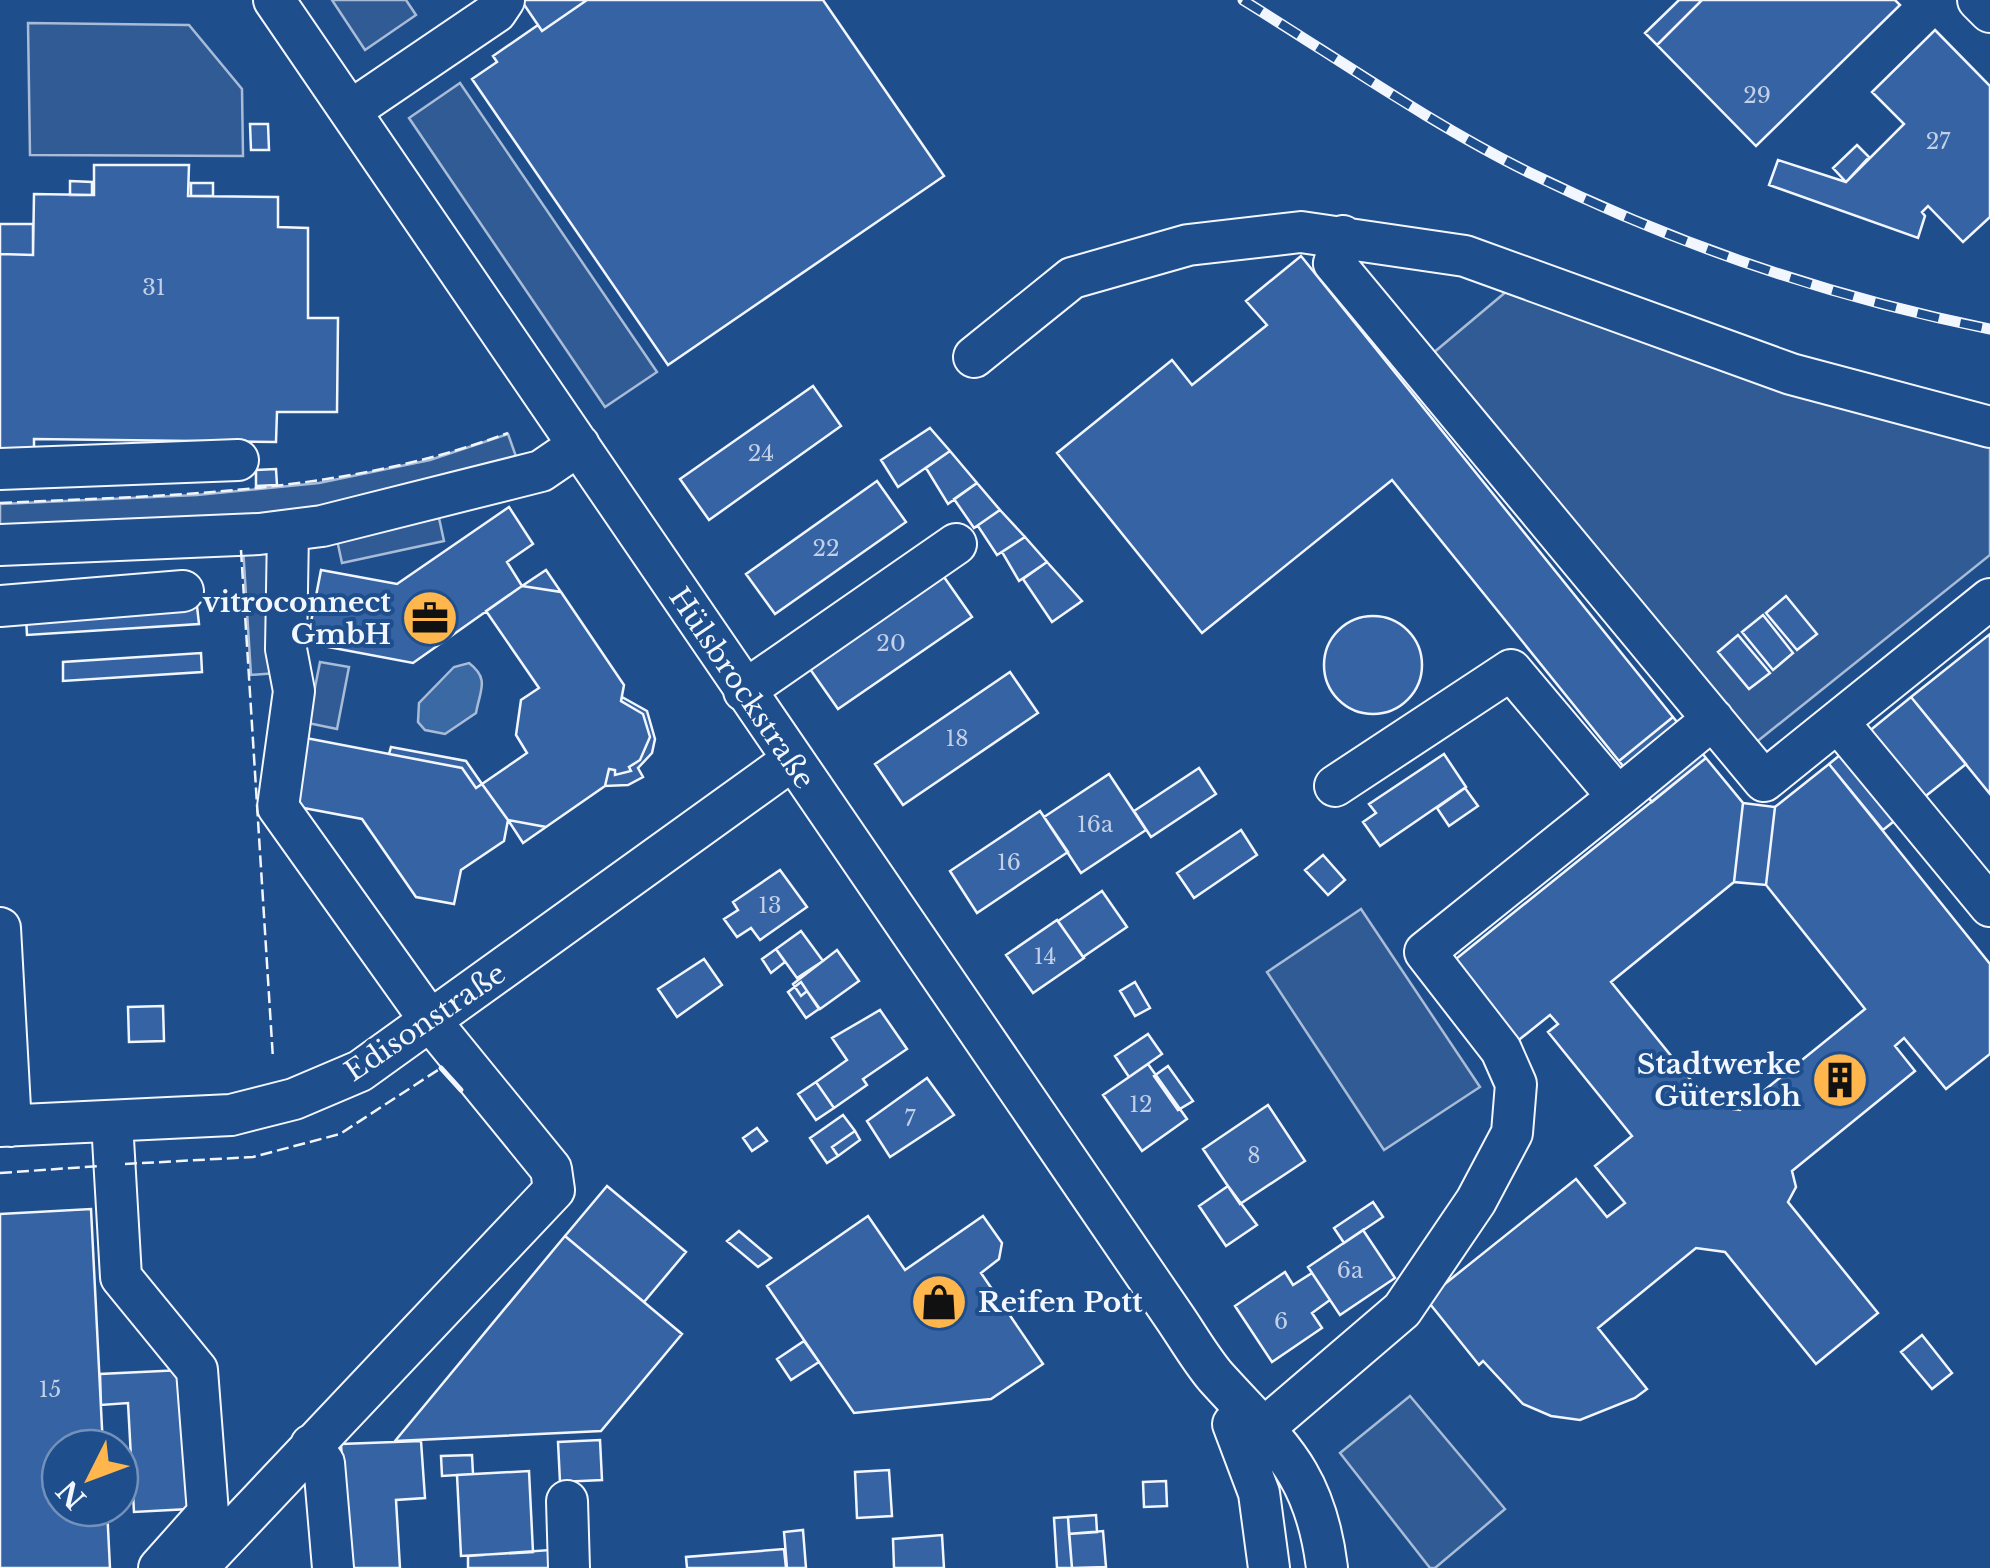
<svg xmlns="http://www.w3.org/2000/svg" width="1990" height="1568" viewBox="0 0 1990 1568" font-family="'Libre Baskerville',serif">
<rect width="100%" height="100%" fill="#1f4e8c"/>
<path fill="#305b95" stroke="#a8bbd7" stroke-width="2.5" d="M332,0H406L416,15L365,50Z
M28,23L189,25L242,89L243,156L30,155Z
M460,83L657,372L605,407L409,118Z
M1507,291L1990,440V555L1754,744L1432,354Z
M508,434L518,462L323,510L0,530V504L197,495L319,483L430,460Z
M439,518L444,541L342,563L337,540Z
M267,545L277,673L251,675L243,547Z
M320,662L349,667L337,729L308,723Z
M1361,909L1480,1087L1384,1150L1267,972Z
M1410,1396L1505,1509L1435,1568H1430L1340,1453Z"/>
<path fill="#3b69a3" stroke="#a8bbd7" stroke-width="2.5" d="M469,663C490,679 480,690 476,713L445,734L425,730L418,722L419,703L454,667Z"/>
<path fill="#3563a3" stroke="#f2f6ff" stroke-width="2.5" d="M521,0H587L542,31Z
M587,0H823L944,176L668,365L472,79L497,62L493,56L538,25L542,31Z
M1679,0H1702L1657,45L1645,33Z
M1702,0H1895L1900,5L1756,146L1657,45Z
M1935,30L1990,86V217L1963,242L1928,206L1922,212L1925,216L1918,238L1769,185L1778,160L1846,182L1904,124L1872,92Z
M250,124H268L269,150H251Z
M1857,145L1869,157L1846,182L1833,168Z
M94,165H189L188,196L278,197V227L308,228V318H338L337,412H277L276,442L34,439V455L0,454V254L33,255L34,194L94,195Z
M70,181L92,182V195H70Z
M191,183H213V196H191Z
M0,224H33V255L0,254Z
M1301,256L1673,717L1619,761L1392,480L1202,633L1057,453L1172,360L1192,385L1267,325L1246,301Z
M813,386L841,426L709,520L680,479Z
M930,428L950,451L898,487L881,460Z
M950,451L977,483L948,504L926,468Z
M276,469L277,485L256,486V470Z
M877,481L906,522L775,614L746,574Z
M977,483L1000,510L974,528L954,499Z
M509,507L533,544L507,562L522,586L413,663L307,643L321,570L397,584Z
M1000,510L1025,537L997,555L978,526L974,528Z
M1025,537L1047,562L1019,581L1002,552Z
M1047,562L1082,601L1052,622L1023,579Z
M546,570L561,592L522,586Z
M944,577L972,617L838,709L810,669Z
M522,586L561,592L624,685L621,701L643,714L650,737L640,760L629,767L631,771L615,775V770L609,769L605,786L546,827L508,820L482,784L527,753L516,735L521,700L539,688L486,611Z
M1786,596L1817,634L1797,650L1766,613Z
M197,606L199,624L27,635L26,617Z
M1763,615L1793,653L1773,670L1742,632Z
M1324 665a49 49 0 1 1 98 0a49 49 0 1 1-98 0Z
M1990,634V794L1911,697Z
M1738,635L1770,673L1749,689L1718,652Z
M201,653L202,672L63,681V662Z
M1010,672L1038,713L903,805L875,764Z
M622,697L647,711L655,739L652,753L638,768L643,777L628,785L605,786L609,769L615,770V775L631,771L629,767L640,760L650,737L643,714L621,701Z
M1911,697L1966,764L1883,830L1829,764Z
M1673,717L1706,758L1652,802L1619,761Z
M306,738L462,768L476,788L482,784L508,820L504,841L461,870L454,904L416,897L362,819L293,806Z
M391,747L466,761L482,784L476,788L462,768L389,754Z
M1444,754L1466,787L1380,846L1363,822L1376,813L1369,804Z
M1706,758L1743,803L1734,882L1611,982L1712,1106L1740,1110L1865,1009L1766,885L1775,807L1829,764L1990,964V1054L1946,1089L1904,1038L1895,1046L1915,1071L1792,1171L1796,1187L1788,1202L1878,1313L1816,1364L1725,1252L1696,1248L1598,1328L1647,1389L1635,1398L1580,1420L1551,1416L1523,1404L1483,1361L1479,1365L1426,1299L1576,1179L1607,1217L1625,1203L1595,1166L1632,1136L1548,1032L1558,1024L1550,1015L1515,1043L1451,963Z
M1199,768L1216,794L1151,837L1134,811Z
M1109,774L1146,830L1081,873L1044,817Z
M1465,788L1478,806L1449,826L1437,808Z
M1743,803L1775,807L1766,885L1734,882Z
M1040,811L1068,852L977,913L950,871Z
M508,820L546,827L523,843Z
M1241,830L1257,855L1194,898L1177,873Z
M1323,855L1345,880L1328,895L1305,870Z
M780,870L807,907L760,940L751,928L737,937L724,919L738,910L733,902Z
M1102,891L1127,927L1083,957L1058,921Z
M1057,920L1084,958L1033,993L1006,955Z
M801,931L823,961L797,978L776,949Z
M776,949L785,962L771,973L762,959Z
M837,950L859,981L820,1009L807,991L801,996L793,984Z
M704,959L722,985L677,1017L658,989Z
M801,982L819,1009L806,1018L788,992Z
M1135,982L1150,1008L1135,1016L1120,991Z
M163,1006L164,1041L129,1042L128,1007Z
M880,1010L907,1049L863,1079L867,1085L834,1108L816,1082L847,1060L832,1038Z
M1148,1034L1162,1054L1129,1077L1115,1056Z
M1148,1064L1187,1119L1142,1151L1103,1095Z
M1168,1066L1193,1101L1178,1110L1154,1076Z
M927,1078L954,1115L890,1157L867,1121Z
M816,1082L834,1108L816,1120L798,1094Z
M1268,1105L1305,1161L1240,1204L1203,1149Z
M843,1115L855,1131L832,1147L838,1156L827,1163L810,1138Z
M757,1128L767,1141L752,1151L743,1138Z
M855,1131L860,1140L838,1156L832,1147Z
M607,1186L686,1252L644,1302L565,1236Z
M1228,1186L1257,1225L1226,1246L1199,1206Z
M1373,1202L1383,1217L1344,1243L1334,1228Z
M91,1209L103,1448H60V1508H107L110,1568H0V1214Z
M868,1216L905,1270L983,1216L1002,1243L999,1259L981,1273L1043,1364L991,1399L854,1413L767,1286Z
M1363,1230L1395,1278L1340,1315L1308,1267Z
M739,1231L771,1258L758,1267L727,1241Z
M565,1236L682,1334L601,1431L395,1441Z
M1285,1272L1293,1285L1312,1273L1330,1300L1312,1313L1322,1328L1272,1362L1235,1306Z
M1922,1335L1952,1373L1932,1389L1901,1352Z
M804,1341L819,1362L791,1380L777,1359Z
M182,1370L189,1509L134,1512L128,1403L101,1405L100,1374Z
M600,1440L602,1480L560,1482L558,1442Z
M421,1441L425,1498L396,1500L400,1568H348L341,1444Z
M472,1455L473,1474L442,1476L441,1456Z
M889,1470L892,1516L857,1518L855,1472Z
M529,1471L533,1552L461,1556L457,1475Z
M1166,1481L1167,1506L1144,1507L1143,1482Z
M1096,1515L1097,1532L1069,1534L1068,1517Z
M1068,1517L1072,1568H1057L1054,1518Z
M803,1530L806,1568H787L784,1532Z
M1103,1531L1106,1567L1072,1568L1069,1534Z
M942,1535L944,1568H894L893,1539Z
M784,1549L786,1568H687L686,1557Z
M550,1550L551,1568H468V1556Z"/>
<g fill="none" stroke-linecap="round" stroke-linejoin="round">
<g stroke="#f2f6ff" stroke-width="44">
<path id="minor" d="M274,0L1175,1318C1188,1337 1200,1358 1215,1376C1276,1444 1315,1469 1327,1568
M1978,0L1990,12
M350,111L496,12L504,0
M1343,236L1334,263L1764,781L1990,599
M974,357L1072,278L1188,245L1301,232L1465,256L1791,374L1990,427
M0,469L238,460
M0,545L259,534L322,526L541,471L579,445
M0,606L183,591
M744,691L956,544
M1838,722L1990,906
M1618,797L1713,719
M0,928L11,1126
M112,1122L121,1277L197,1370L208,1513L159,1568
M0,1126L231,1115L294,1099L360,1071L791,761
M1233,1424L1259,1493L1269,1568
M311,1445L324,1463L333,1568
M1242,1447L1402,1310L1476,1201L1512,1133L1516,1084L1501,1050L1425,952L1618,797L1511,670L1335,786
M567,1501L569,1568
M197,1568L554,1190L551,1169L432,1023L278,807L294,691L286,649L288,531"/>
</g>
<use href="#minor" stroke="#1f4e8c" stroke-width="40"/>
<g stroke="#f2f6ff" stroke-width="11">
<path id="rail" d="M1243,0C1337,58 1431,124 1530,173C1677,245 1830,297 1990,329"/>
</g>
<use href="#rail" stroke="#1f4e8c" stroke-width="8" stroke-dasharray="22" stroke-linecap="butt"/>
<path stroke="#f2f6ff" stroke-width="2.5" stroke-dasharray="12 5" stroke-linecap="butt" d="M0,503C172,495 345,494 508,433
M241,550L273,1059
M125,1164L253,1157L340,1134L441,1068
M0,1173L100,1166"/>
<path stroke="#f2f6ff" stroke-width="5" d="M441,1068L461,1090"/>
</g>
<defs>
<g id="office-disc" transform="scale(2.875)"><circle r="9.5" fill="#ffb74d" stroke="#1f4e8c"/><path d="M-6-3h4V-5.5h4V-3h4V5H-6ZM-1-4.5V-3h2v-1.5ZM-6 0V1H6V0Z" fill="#111"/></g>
<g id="building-disc" transform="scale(2.875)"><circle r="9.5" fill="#ffb74d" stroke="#1f4e8c"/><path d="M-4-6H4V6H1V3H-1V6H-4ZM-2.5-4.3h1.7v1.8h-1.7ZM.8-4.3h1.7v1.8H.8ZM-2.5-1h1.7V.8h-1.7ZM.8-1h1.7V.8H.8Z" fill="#111"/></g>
<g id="shop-disc" transform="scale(2.875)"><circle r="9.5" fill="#ffb74d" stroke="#1f4e8c"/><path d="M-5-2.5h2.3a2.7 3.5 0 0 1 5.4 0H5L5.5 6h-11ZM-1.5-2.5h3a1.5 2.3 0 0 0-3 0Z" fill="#111"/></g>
</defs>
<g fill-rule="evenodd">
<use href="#office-disc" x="430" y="618"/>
<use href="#building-disc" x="1840" y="1080"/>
<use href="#shop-disc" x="939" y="1302"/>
</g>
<g text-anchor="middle" stroke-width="8" stroke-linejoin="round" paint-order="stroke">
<g font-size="22" fill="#c3d1e8">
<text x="1757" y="103">29</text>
<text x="1938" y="149">27</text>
<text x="154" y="295">31</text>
<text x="761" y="461">24</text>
<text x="826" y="556">22</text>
<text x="891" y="651">20</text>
<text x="957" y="746">18</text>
<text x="1095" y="832">16a</text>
<text x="1009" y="870">16</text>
<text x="770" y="913">13</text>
<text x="1045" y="964">14</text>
<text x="1141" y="1112">12</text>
<text x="910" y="1126">7</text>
<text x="1254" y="1163">8</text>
<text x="1350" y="1278">6a</text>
<text x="1281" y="1329">6</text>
<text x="50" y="1397">15</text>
</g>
<g font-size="28" font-weight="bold" fill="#f2f6ff" stroke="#1f4e8c" text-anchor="end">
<text x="391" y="612">vitroconnect<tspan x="391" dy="32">GmbH</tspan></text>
<text x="1801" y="1074">Stadtwerke<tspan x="1801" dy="32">Gütersloh</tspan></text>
<text x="978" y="1312" text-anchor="start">Reifen Pott</text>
</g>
<g font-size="28" fill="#f2f6ff" stroke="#1f4e8c">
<text transform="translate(742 688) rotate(56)" y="10">Hülsbrockstraße</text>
<text transform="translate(425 1022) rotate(-34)" y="10">Edisonstraße</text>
</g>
</g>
<g transform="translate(90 1478) rotate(228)"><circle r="48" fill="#1f4e8c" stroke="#7391ba" stroke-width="2.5"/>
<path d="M0-8L18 38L0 25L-18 38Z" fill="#ffb74d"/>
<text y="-15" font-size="28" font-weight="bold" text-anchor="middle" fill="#f2f6ff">N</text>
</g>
</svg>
